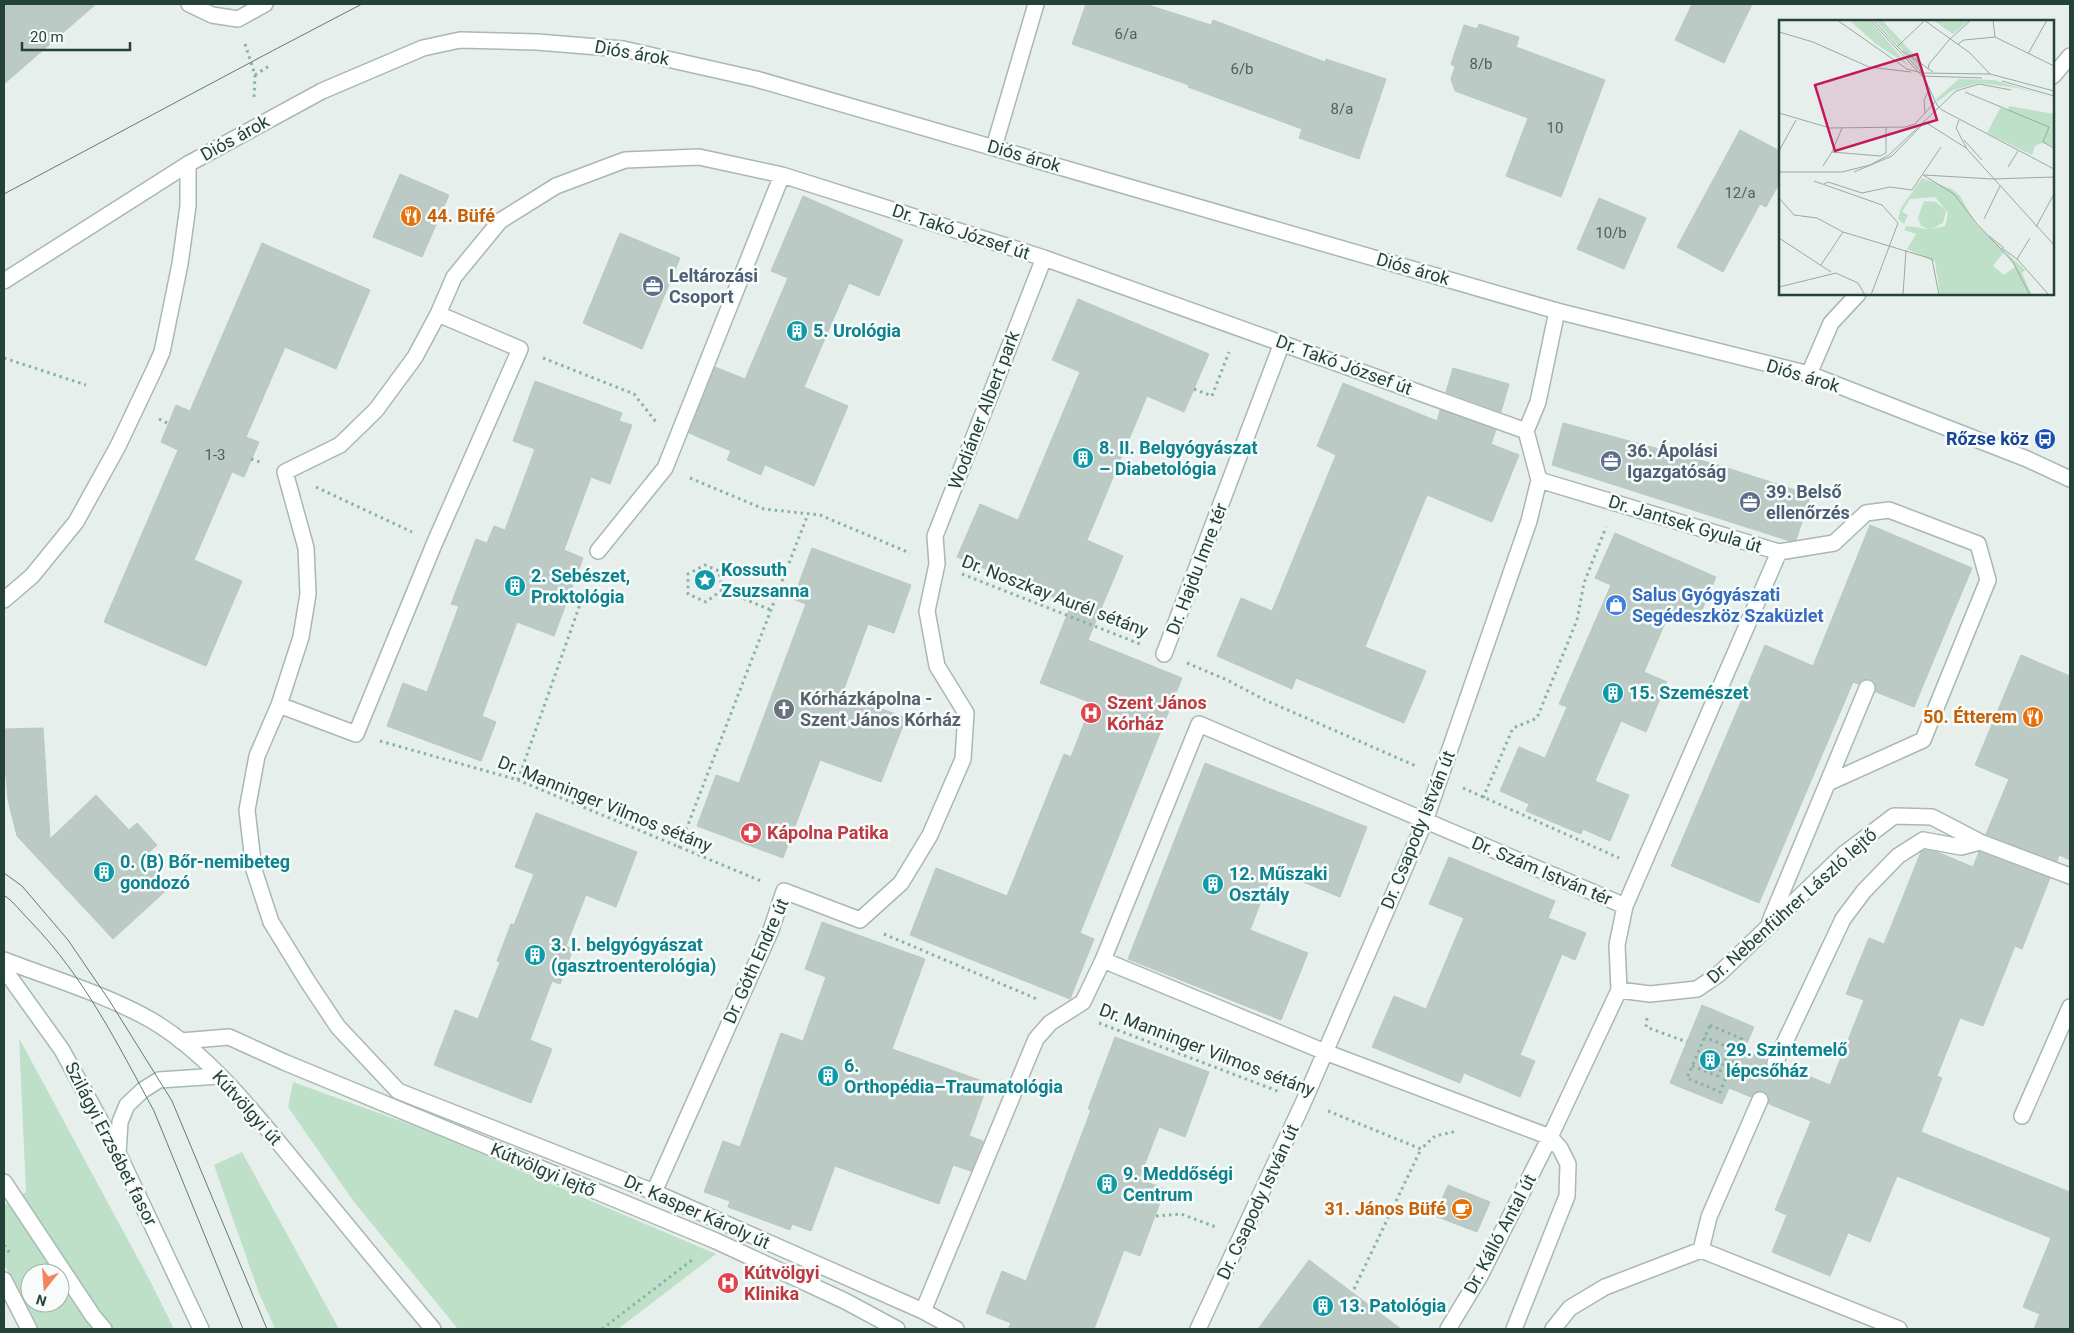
<svg xmlns="http://www.w3.org/2000/svg" width="2074" height="1333" viewBox="0 0 2074 1333" font-family="Roboto,sans-serif">
<rect width="100%" height="100%" fill="#e6efeb"/>
<path fill="#bfe0c8" fill-rule="evenodd" d="M19,1038L149,1279L174,1329H37L4,1264V1205L26,1192ZM30,1273H60V1303H30Z
M293,1082L420,1128L716,1254L618,1329H458L354,1202L288,1107Z
M242,1152L339,1329H275L259,1293L214,1165Z"/>
<path fill="#bbcac4" stroke="#b8c9c2" d="M4,4H96L4,84Z
M1086,4H1145L1211,25L1213,20L1325,62L1326,59L1386,79L1359,159L1299,138L1302,129L1188,87L1189,85L1072,44Z
M1692,4H1752L1724,63L1675,40Z
M1479,24L1519,37L1516,47L1605,80L1561,197L1506,176L1528,118L1455,91L1451,79L1455,67L1451,64L1464,25L1477,29Z
M1740,130L1780,151V182L1766,207L1760,204L1723,272L1677,247Z
M400,174L449,195L422,257L373,237Z
M803,196L903,240L879,296L849,283L804,387L848,406L814,486L765,465L761,475L727,460L731,451L689,433L715,367L745,379L788,278L771,271Z
M1599,198L1646,218L1624,269L1577,249Z
M620,233L680,258L642,349L583,323Z
M262,243L370,290L336,369L285,347L246,437L259,442L244,477L232,472L194,560L242,581L206,666L104,622L178,450L161,442L176,405L190,411Z
M1078,299L1209,354L1184,412L1147,396L1087,540L1123,556L1088,640L1182,678L1080,933L1094,939L1070,999L910,935L936,868L1007,896L1064,754L1071,757L1092,703L1040,683L1071,605L957,557L980,504L1018,520L1080,372L1052,360Z
M1453,368L1509,384L1501,412L1446,392Z
M535,381L622,413L619,421L632,425L610,484L591,477L564,550L583,558L554,636L517,622L482,716L496,722L481,761L387,726L403,683L427,692L459,606L451,604L476,539L487,543L494,526L505,530L535,449L513,441Z
M1343,383L1437,421L1440,410L1496,430L1491,444L1519,455L1492,522L1427,495L1365,647L1426,671L1404,723L1296,678L1292,689L1217,656L1241,598L1272,611L1336,455L1317,446Z
M1563,423L1718,465L1811,495L1796,540L1790,541L1552,465Z
M1870,525L1972,568L1914,707L1876,692L1875,683L1870,679L1862,680L1858,684L1853,682L1759,903L1671,866L1765,645L1813,666Z
M1615,533L1716,577L1697,622L1670,611L1644,672L1667,682L1646,732L1621,721L1595,781L1629,795L1610,841L1583,829L1581,834L1526,811L1529,804L1500,791L1519,747L1545,758L1567,707L1559,704L1611,585L1595,578Z
M812,548L911,585L894,633L868,624L842,694L906,718L881,782L820,760L783,858L697,826L716,775L739,783L806,604L793,599Z
M2021,655L2070,676V860L2059,855L2057,861L1986,834L2009,779L1975,765Z
M43,728L50,839L96,795L129,830L137,823L157,845L144,857L171,886L113,939L17,836L8,800L4,753V729Z
M1205,763L1367,827L1340,897L1273,870L1250,930L1308,953L1281,1020L1128,959Z
M536,813L637,852L616,907L586,895L566,946L573,949L560,984L552,981L530,1040L552,1049L531,1103L434,1065L455,1010L478,1019L500,962L497,961L511,924L514,925L534,874L515,867Z
M1925,850L1937,852L1973,867L1979,852L2050,878L2022,949L2015,946L1983,1026L1960,1018L1937,1076L1942,1078L1921,1132L2070,1192V1329H2034L2040,1314L2023,1307L2051,1238L1897,1176L1870,1242L1848,1233L1830,1276L1772,1252L1787,1215L1775,1210L1811,1121L1769,1104L1768,1095L1763,1091L1755,1092L1751,1097L1729,1088L1722,1104L1670,1083L1702,1005L1754,1027L1744,1050L1766,1060L1767,1068L1771,1071H1780L1784,1066L1830,1085L1864,1000L1846,994L1869,938L1884,944L1921,852Z
M1449,857L1555,901L1548,918L1586,933L1575,960L1562,954L1520,1055L1535,1061L1520,1097L1464,1073L1460,1083L1372,1047L1394,996L1426,1009L1464,918L1429,904Z
M822,922L925,959L892,1049L988,1083L969,1136L983,1141L971,1171L953,1165L939,1204L835,1166L811,1231L792,1224L790,1230L728,1207L730,1201L704,1192L723,1141L740,1147L781,1033L803,1041L826,977L805,969Z
M1115,1037L1209,1072L1185,1137L1159,1127L1139,1179L1165,1189L1140,1256L1124,1250L1094,1329H1008L1011,1323L986,1313L1002,1271L1026,1281L1091,1110L1088,1109Z
M1448,1185L1490,1202L1477,1232L1435,1216Z
M1309,1260L1401,1329H1258Z"/>
<g fill="none" stroke-linecap="round" stroke-linejoin="round">
<g stroke="#a8b8b2" stroke-width="18">
<path id="service" d="M1539,480L1779,552L1834,543L1866,513L1889,510L1978,544L1988,580L1923,740L1828,783
M598,551L665,468L782,175
M1164,654L1282,343
M279,705L356,734L435,542L520,349L438,314
M1770,921L1867,688
M1103,960L1325,1052L1550,1137L1560,1148L1568,1164L1567,1196L1514,1329
M1619,990L1650,994L1697,989L1719,974L1844,854L1894,816L1932,817L1980,842L2070,876
M1775,1063L1843,919L1864,891L1898,856L1923,840L1961,847L1980,842
M2022,1116L2070,1007
M654,1192L771,930L784,891L860,920L901,883L930,835L963,759L966,713L937,666L927,611L937,564L935,536L1044,258
M1701,1250L1709,1217L1760,1100
M4,1280L29,1329
M923,1311L1036,1039L1050,1023L1083,1002L1103,960L1199,724L1625,906
M956,1329L923,1311L654,1192L398,1091L338,1027L308,982L271,922L254,870L247,810L257,756L279,705L301,637L308,594L306,548L285,472L340,445L376,410L415,357L438,314L454,277L500,221L556,186L625,160L699,157L782,175L1044,258L1526,431
M1198,1329L1304,1101L1425,821L1529,521L1539,480L1526,431L1538,402L1557,311
M1448,1329L1480,1276L1550,1137L1619,990L1617,945L1625,906L1779,552
M1553,1329L1570,1308L1605,1287L1701,1250L1899,1329"/>
</g>
<g stroke="#a8b8b2" stroke-width="18">
<path id="minor" d="M189,4L212,15L238,19L265,4
M2053,76L2070,56
M994,147L1036,4
M1809,374L1831,323L1858,294
M4,600L32,576L76,522L118,446L154,370L162,352L180,264L188,206V164
M181,1041L229,1037L284,1062L716,1241L845,1301L897,1329"/>
</g>
<g stroke="#a8b8b2" stroke-width="18">
<path id="tertiary" d="M4,281L188,164L322,91L423,48L460,40L537,42L623,49L756,79L1557,311L1809,374L2027,459L2070,479
M4,960C53,979 105,994 151,1020C212,1056 258,1118 303,1172C346,1224 389,1277 433,1329"/>
</g>
<g stroke="#a4bbb3" stroke-width="18">
<path id="secondary" d="M4,969L62,1050L118,1153L201,1329
M118,1153L120,1122L127,1105L143,1090L159,1080L219,1076
M4,1182L93,1316L104,1329"/>
</g>
<path stroke="#86b3a5" stroke-width="3" stroke-dasharray="2.5 4" stroke-linecap="butt" d="M245,44L255,75L254,98
M255,75L269,66
M4,358L86,385
M543,358L634,394L656,422
M1194,389L1212,396L1229,352
M159,419L169,424
M251,459L260,462
M690,478L764,509L820,515L910,553
M316,487L412,532
M962,574L1140,644
M722,590L706,602L688,594V574L705,565L719,571L722,590L771,610
M1187,663L1227,680L1265,700L1416,766
M380,741L518,780L761,881
M518,780L590,576
M1463,788L1619,858
M1483,798L1513,728L1537,718L1577,620L1584,583L1606,527
M679,848L808,514
M884,934L1037,999
M1647,1018L1646,1027L1687,1042
M1099,1023L1280,1092
M1710,1025L1742,1039L1720,1092L1687,1078Z
M1692,1066L1718,1076L1730,1048L1705,1037
M1328,1111L1421,1149L1435,1136L1458,1131
M1156,1216L1181,1214L1216,1227
M4,1245L11,1255
M1354,1289L1421,1149
M602,1329L692,1260"/>
<use href="#service" stroke="#fff" stroke-width="15"/>
<use href="#minor" stroke="#fff" stroke-width="15"/>
<use href="#tertiary" stroke="#fff" stroke-width="15"/>
<use href="#secondary" stroke="#fff" stroke-width="15"/>
<path stroke="#5f7d75" stroke-width="1" d="M4,194C123,131 242,66 362,4
M4,873L22,886L68,940L109,1000L172,1101L267,1329
M4,895C14,902 22,913 31,922C85,978 117,1043 154,1111L243,1329"/>
</g>
<defs>
<g id="restaurant-disc" transform="scale(1.125)"><circle r="9.5" fill="#e8710a" stroke="#f7fbf9"/><path d="M-5-6h1v4h1v-4h1v4h1v-4h1v5L-1.5 .5V6h-2V.5L-5-1ZM5-6V6H3V1.5H1.5Q1.5-4 5-6Z" fill="#fff"/></g>
<g id="office-disc" transform="scale(1.125)"><circle r="9.5" fill="#5c6f8a" stroke="#f7fbf9"/><path d="M-6-3h4V-5.5h4V-3h4V5H-6ZM-1-4.5V-3h2v-1.5ZM-6 0V1H6V0Z" fill="#fff"/></g>
<g id="building-disc" transform="scale(1.125)"><circle r="9.5" fill="#0f9aa8" stroke="#f7fbf9"/><path d="M-4-6H4V6H1V3H-1V6H-4ZM-2.5-4.3h1.7v1.8h-1.7ZM.8-4.3h1.7v1.8H.8ZM-2.5-1h1.7V.8h-1.7ZM.8-1h1.7V.8H.8Z" fill="#fff"/></g>
<g id="bus-disc" transform="scale(1.125)"><circle r="9.5" fill="#1a4fb4" stroke="#f7fbf9"/><path d="M-5-6H5V4H4V6H2V4H-2V6H-4V4H-5ZM-3.5-4V0h7V-4ZM-3.5 1.2v1.5H-2V1.2ZM2 1.2v1.5H3.5V1.2Z" fill="#fff"/></g>
<g id="sight-disc" transform="scale(1.125)"><circle r="9.5" fill="#0f9aa8" stroke="#f7fbf9"/><path d="M0-6L1.8-2.2L6-1.7L2.9 1.2L3.7 5.4L0 3.3L-3.7 5.4L-2.9 1.2L-6-1.7L-1.8-2.2Z" fill="#fff"/></g>
<g id="shop-disc" transform="scale(1.125)"><circle r="9.5" fill="#3f7fe0" stroke="#f7fbf9"/><path d="M-5-2.5h2.3a2.7 3.5 0 0 1 5.4 0H5L5.5 6h-11ZM-1.5-2.5h3a1.5 2.3 0 0 0-3 0Z" fill="#fff"/></g>
<g id="church-disc" transform="scale(1.125)"><circle r="9.5" fill="#6b7280" stroke="#f7fbf9"/><path d="M-1.2-6h2.4v3.5h3.3v2.4h-3.3V6h-2.4V-.1h-3.3v-2.4h3.3Z" fill="#fff"/></g>
<g id="hospital-disc" transform="scale(1.125)"><circle r="9.5" fill="#e0444e" stroke="#f7fbf9"/><path d="M-5-5h3v3.5h4V-5h3V5h-3V1.5h-4V5h-3Z" fill="#fff"/></g>
<g id="pharmacy-disc" transform="scale(1.125)"><circle r="9.5" fill="#e0444e" stroke="#f7fbf9"/><path d="M-2-6h4v4h4v4h-4v4h-4v-4h-4v-4h4Z" fill="#fff"/></g>
<g id="cafe-disc" transform="scale(1.125)"><circle r="9.5" fill="#e8710a" stroke="#f7fbf9"/><path d="M-5.5-4.5H6V0H3Q3 3.5 0 3.5H-2.5Q-5.5 3.5-5.5 0ZM3-3.2v2h1.7v-2ZM-6 4.5H4V6H-6Z" fill="#fff"/></g>
</defs>
<g fill-rule="evenodd">
<use href="#restaurant-disc" x="411" y="216"/>
<use href="#office-disc" x="653" y="286"/>
<use href="#building-disc" x="797" y="331"/>
<use href="#bus-disc" x="2045" y="439"/>
<use href="#building-disc" x="1083" y="458"/>
<use href="#office-disc" x="1611" y="461"/>
<use href="#office-disc" x="1750" y="502"/>
<use href="#sight-disc" x="705" y="580"/>
<use href="#building-disc" x="515" y="586"/>
<use href="#shop-disc" x="1616" y="605"/>
<use href="#building-disc" x="1613" y="693"/>
<use href="#church-disc" x="784" y="709"/>
<use href="#hospital-disc" x="1091" y="713"/>
<use href="#restaurant-disc" x="2033" y="717"/>
<use href="#pharmacy-disc" x="751" y="833"/>
<use href="#building-disc" x="104" y="872"/>
<use href="#building-disc" x="1213" y="884"/>
<use href="#building-disc" x="535" y="955"/>
<use href="#building-disc" x="1710" y="1060"/>
<use href="#building-disc" x="828" y="1076"/>
<use href="#building-disc" x="1107" y="1184"/>
<use href="#cafe-disc" x="1462" y="1209"/>
<use href="#hospital-disc" x="728" y="1283"/>
<use href="#building-disc" x="1323" y="1306"/>
</g>
<g text-anchor="middle" stroke-width="5" stroke-linejoin="round" paint-order="stroke">
<g font-size="15" fill="#4a645c">
<text x="1126" y="39">6/a</text>
<text x="1481" y="69">8/b</text>
<text x="1242" y="74">6/b</text>
<text x="1342" y="114">8/a</text>
<text x="1555" y="133">10</text>
<text x="1740" y="198">12/a</text>
<text x="1611" y="238">10/b</text>
<text x="215" y="460">1-3</text>
</g>
<g font-size="18" fill="#24423a" stroke="#f7fbf9">
<text transform="translate(632 53) rotate(10)" y="6">Diós árok</text>
<text transform="translate(235 138) rotate(-29)" y="6">Diós árok</text>
<text transform="translate(1024 156) rotate(16)" y="6">Diós árok</text>
<text transform="translate(961 232) rotate(18)" y="6">Dr. Takó József út</text>
<text transform="translate(1413 269) rotate(16)" y="6">Diós árok</text>
<text transform="translate(1344 365) rotate(20)" y="6">Dr. Takó József út</text>
<text transform="translate(1803 376) rotate(17)" y="6">Diós árok</text>
<text transform="translate(984 410) rotate(-69)" y="6">Wodiáner Albert park</text>
<text transform="translate(1685 524) rotate(17)" y="6">Dr. Jantsek Gyula út</text>
<text transform="translate(1197 569) rotate(-69)" y="6">Dr. Hajdu Imre tér</text>
<text transform="translate(1055 596) rotate(21)" y="6">Dr. Noszkay Aurél sétány</text>
<text transform="translate(605 804) rotate(22)" y="6">Dr. Manninger Vilmos sétány</text>
<text transform="translate(1418 830) rotate(-68)" y="6">Dr. Csapody István út</text>
<text transform="translate(1542 871) rotate(23)" y="6">Dr. Szám István tér</text>
<text transform="translate(1792 906) rotate(-42)" y="6">Dr. Nebenführer László lejtő</text>
<text transform="translate(756 961) rotate(-66)" y="6">Dr. Góth Endre út</text>
<text transform="translate(1207 1050) rotate(21)" y="6">Dr. Manninger Vilmos sétány</text>
<text transform="translate(247 1108) rotate(48)" y="6">Kútvölgyi út</text>
<text transform="translate(111 1144) rotate(63)" y="6">Szilágyi Erzsébet fasor</text>
<text transform="translate(543 1170) rotate(23)" y="6">Kútvölgyi lejtő</text>
<text transform="translate(1258 1202) rotate(-65)" y="6">Dr. Csapody István út</text>
<text transform="translate(697 1212) rotate(24)" y="6">Dr. Kasper Károly út</text>
<text transform="translate(1500 1234) rotate(-62)" y="6">Dr. Kálló Antal út</text>
</g>
<g font-size="18" font-weight="bold" fill="#c56008" stroke="#f7fbf9" text-anchor="end">
<text x="427" y="222" text-anchor="start">44. Büfé</text>
<text x="2017" y="723">50. Étterem</text>
<text x="1446" y="1215">31. János Büfé</text>
</g>
<g font-size="18" font-weight="bold" fill="#4e5e75" stroke="#f7fbf9" text-anchor="start">
<text x="669" y="282">Leltározási<tspan x="669" dy="21">Csoport</tspan></text>
<text x="1627" y="457">36. Ápolási<tspan x="1627" dy="21">Igazgatóság</tspan></text>
<text x="1766" y="498">39. Belső<tspan x="1766" dy="21">ellenőrzés</tspan></text>
</g>
<g font-size="18" font-weight="bold" fill="#0d838f" stroke="#f7fbf9" text-anchor="start">
<text x="813" y="337">5. Urológia</text>
<text x="1099" y="454">8. II. Belgyógyászat<tspan x="1099" dy="21">– Diabetológia</tspan></text>
<text x="721" y="576">Kossuth<tspan x="721" dy="21">Zsuzsanna</tspan></text>
<text x="531" y="582">2. Sebészet,<tspan x="531" dy="21">Proktológia</tspan></text>
<text x="1629" y="699">15. Szemészet</text>
<text x="120" y="868">0. (B) Bőr-nemibeteg<tspan x="120" dy="21">gondozó</tspan></text>
<text x="1229" y="880">12. Műszaki<tspan x="1229" dy="21">Osztály</tspan></text>
<text x="551" y="951">3. I. belgyógyászat<tspan x="551" dy="21">(gasztroenterológia)</tspan></text>
<text x="1726" y="1056">29. Szintemelő<tspan x="1726" dy="21">lépcsőház</tspan></text>
<text x="844" y="1072">6.<tspan x="844" dy="21">Orthopédia–Traumatológia</tspan></text>
<text x="1123" y="1180">9. Meddőségi<tspan x="1123" dy="21">Centrum</tspan></text>
<text x="1339" y="1312">13. Patológia</text>
</g>
<g font-size="18" font-weight="bold" fill="#164399" stroke="#f7fbf9" text-anchor="end">
<text x="2029" y="445">Rőzse köz</text>
</g>
<g font-size="18" font-weight="bold" fill="#366cbe" stroke="#f7fbf9" text-anchor="start">
<text x="1632" y="601">Salus Gyógyászati<tspan x="1632" dy="21">Segédeszköz Szaküzlet</tspan></text>
</g>
<g font-size="18" font-weight="bold" fill="#5b616d" stroke="#f7fbf9" text-anchor="start">
<text x="800" y="705">Kórházkápolna -<tspan x="800" dy="21">Szent János Kórház</tspan></text>
</g>
<g font-size="18" font-weight="bold" fill="#be3a42" stroke="#f7fbf9" text-anchor="start">
<text x="1107" y="709">Szent János<tspan x="1107" dy="21">Kórház</tspan></text>
<text x="767" y="839">Kápolna Patika</text>
<text x="744" y="1279">Kútvölgyi<tspan x="744" dy="21">Klinika</tspan></text>
</g>
</g>
<g transform="translate(1779 20)">
<rect width="275" height="275" fill="#e6efeb"/>
<path d="M70,0H90L130,46L97,24ZM96,0H103L140,40L141,49ZM154,0H191L174,14ZM180,59L215,60L275,78L238,68L200,63L174,70L158,82L157,79ZM230,86L275,94V126L263,123L256,126L253,135L208,113L221,88L229,90ZM143,158L173,169L181,176L197,204L246,250L243,253L253,275H161L156,242L128,229L137,214L125,210L127,206L150,209L142,206L139,198L145,181L157,182L167,191L164,203L152,209L166,206L169,193L156,177L131,179L123,192L129,195L125,204L119,199L122,188ZM225,232L236,247L225,255L214,246Z" fill="#bfe0c8" fill-rule="evenodd"/>
<path fill="none" stroke="#98aaa4" stroke-width="1" d="M58,0L128,49L143,53L158,85L163,90L275,149M91,0L143,56L203,58M94,0L143,53L211,54L275,71M145,0L191,33L211,54M214,0L216,17M0,12L34,22L90,47L132,52M179,24L185,20L216,17L275,46M119,26L146,0M124,31L154,52M249,34L268,0M149,49L150,44L170,20L192,0M223,61L275,76M186,72L270,107L264,122L275,128M0,93L51,108L126,107L136,104L156,82M146,94L145,80L151,68M180,100L177,108L188,129L275,225M63,108L53,132L101,136L107,133V107M185,120L203,140M0,131L17,100M44,146L53,132M229,147L239,131M0,152H63L91,145L110,135L177,71L200,64L232,70M75,152L113,136L146,102L187,128M144,155L175,174L198,204L234,242L251,275M145,155L214,159L275,157M35,161L103,185L119,203L92,275M45,164L49,162L83,173L111,167L133,170L162,127M0,178L15,195L38,198L64,212L153,239L160,275M205,199L221,166M257,207L275,174M210,216L225,228M0,218L52,252M223,228L238,239L270,275M238,239L251,218M42,245L64,212M0,267L57,253L79,263L86,275M124,275L127,230"/>
<path fill="#c2185b" fill-opacity="0.15" stroke="#c2185b" stroke-width="2.5" d="M138,34L158,100L56,131L36,65Z"/>
<rect width="275" height="275" fill="none" stroke="#24423a" stroke-width="2.5"/>
</g>
<rect width="2074" height="1333" fill="none" stroke="#24423a" stroke-width="10"/>
<g transform="translate(45 1288) rotate(197)"><circle r="24" fill="#f7fbf9" stroke="#a3b1ad"/>
<path d="M0-4L9 19L0 12L-9 19Z" fill="#f4845f"/>
<text y="-8" font-size="14" font-weight="bold" text-anchor="middle" fill="#24423a">N</text>
</g>
<path d="M22 42v8h108v-8" fill="none" stroke="#24423a" stroke-width="2.5"/>
<text x="30" y="42" font-size="15" fill="#24423a" stroke="#f7fbf9" stroke-width="4" paint-order="stroke">20 m</text>
</svg>
